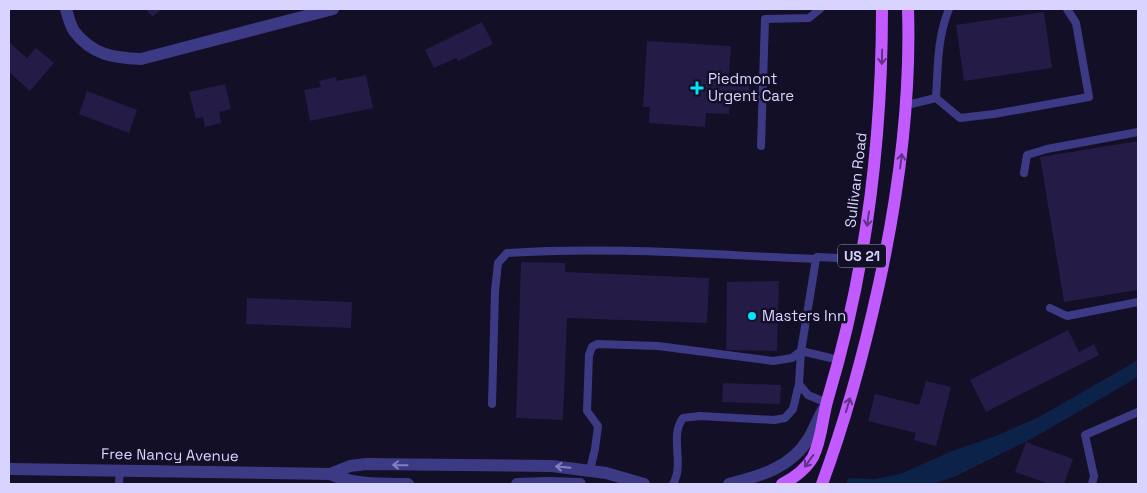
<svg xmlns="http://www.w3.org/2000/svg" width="1147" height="493" viewBox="0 0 1147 493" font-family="'Space Grotesk',sans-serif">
<rect width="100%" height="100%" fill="#130f26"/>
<path fill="#0c2248" d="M1138,360V377L1035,437L954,477L932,484H846L848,478L875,479L900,474L952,451L993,437L1039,417Z"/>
<path fill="#241b47" d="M146,9H162L152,17Z
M1044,12L1052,68L964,81L956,25Z
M482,22L493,44L458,61L456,58L434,68L425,50Z
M647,41L731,46L729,75L750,76L749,101L730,99L729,114L706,113L705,127L649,123L650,107H643Z
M9,42L27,58L36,48L54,63L30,91L9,72Z
M366,75L373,108L310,121L304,90L321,87L319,81L336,77L337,81Z
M225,84L231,109L219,112L221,123L205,127L203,117L196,119L189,92Z
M87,91L137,110L129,133L79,114Z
M1138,141V290L1064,302L1040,157Z
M521,262L565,263V272L709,278L707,323L567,318L563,420L516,418Z
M779,281L777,351L726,350L727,282Z
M247,298L352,302L351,328L246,324Z
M1068,330L1079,352L1094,344L1099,355L986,412L970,380Z
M926,381L951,387L936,446L914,440L916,433L868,421L875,394L919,405Z
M723,383L781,385L780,404L722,402Z
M1026,442L1073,459L1064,484H1049L1015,472Z"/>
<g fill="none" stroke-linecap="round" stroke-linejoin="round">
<path stroke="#3d3a85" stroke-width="8" d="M936,98L960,118L994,114L1089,97L1076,23L1067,9
M936,98C938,67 937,38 949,9
M907,105L936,98
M761,146L765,19L809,18L820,9
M1024,173L1027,155L1047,149L1138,132
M1050,308L1067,316L1138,302
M801,351L799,384L808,395L827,403
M839,360L801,351L816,259L817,257L862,259
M492,404L495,291L498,263L507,253C610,246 714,255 816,259
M590,470L595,449L598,426L587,411L589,355L592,347L597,344L658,346L773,361L792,358L801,351
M119,484L120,470
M673,484C685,464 669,436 683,418L700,416L774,420L785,418L793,409L799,384
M1092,484L1094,476L1085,435L1138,412"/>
<path stroke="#3d3a85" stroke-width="12" d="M66,9C68,16 70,25 74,31C92,55 114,58 141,59L333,9
M9,469L330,474L350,466L366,464L552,466L606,473L644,484
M330,474C354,485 381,484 408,484
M517,484L548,483L580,484
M729,484C760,476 791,468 809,438C814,429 818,419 823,410"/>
<path stroke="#c25bff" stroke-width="12" d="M782,484C794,478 806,469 813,457C822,439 822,418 828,398C866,272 882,141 882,9
M822,484C846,419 864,352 879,284C899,192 911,102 908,9"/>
</g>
<defs><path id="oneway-shaft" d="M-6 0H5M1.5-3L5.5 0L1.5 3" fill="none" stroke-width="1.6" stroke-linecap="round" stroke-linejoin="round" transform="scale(1.25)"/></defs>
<g stroke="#623188">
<use href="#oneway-shaft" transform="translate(882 57) rotate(91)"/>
<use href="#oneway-shaft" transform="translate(901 161) rotate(-83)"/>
<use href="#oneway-shaft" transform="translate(868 219) rotate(98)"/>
<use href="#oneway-shaft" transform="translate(848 405) rotate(-73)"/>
<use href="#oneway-shaft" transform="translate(809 461) rotate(126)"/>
</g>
<g stroke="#837fbc">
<use href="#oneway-shaft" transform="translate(400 465) rotate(-179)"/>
<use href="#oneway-shaft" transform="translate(563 467) rotate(-175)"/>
</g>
<g fill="#00e5ff" stroke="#130f26" stroke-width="2">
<path d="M694.5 80.5h5v5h5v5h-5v5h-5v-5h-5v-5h5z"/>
<circle cx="752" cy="316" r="5"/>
</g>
<g text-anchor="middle" stroke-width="5" stroke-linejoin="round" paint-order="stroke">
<rect fill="#130f26" stroke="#9e99be" stroke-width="1" x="838" y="244.5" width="48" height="23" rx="4"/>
<g font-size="14" font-weight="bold" fill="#d9d4ff">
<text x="862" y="261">US 21</text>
</g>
<g font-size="15" fill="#d9d4ff" stroke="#130f26" text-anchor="start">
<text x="708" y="84">Piedmont<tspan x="708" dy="17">Urgent Care</tspan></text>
<text x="762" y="321">Masters Inn</text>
</g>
<g font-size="15" fill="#d9d4ff" stroke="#130f26">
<text transform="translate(856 180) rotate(-83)" y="5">Sullivan Road</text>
<text transform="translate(170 455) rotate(1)" y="5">Free Nancy Avenue</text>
</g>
</g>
<rect width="1147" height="493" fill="none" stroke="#d9d4ff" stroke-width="20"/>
</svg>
